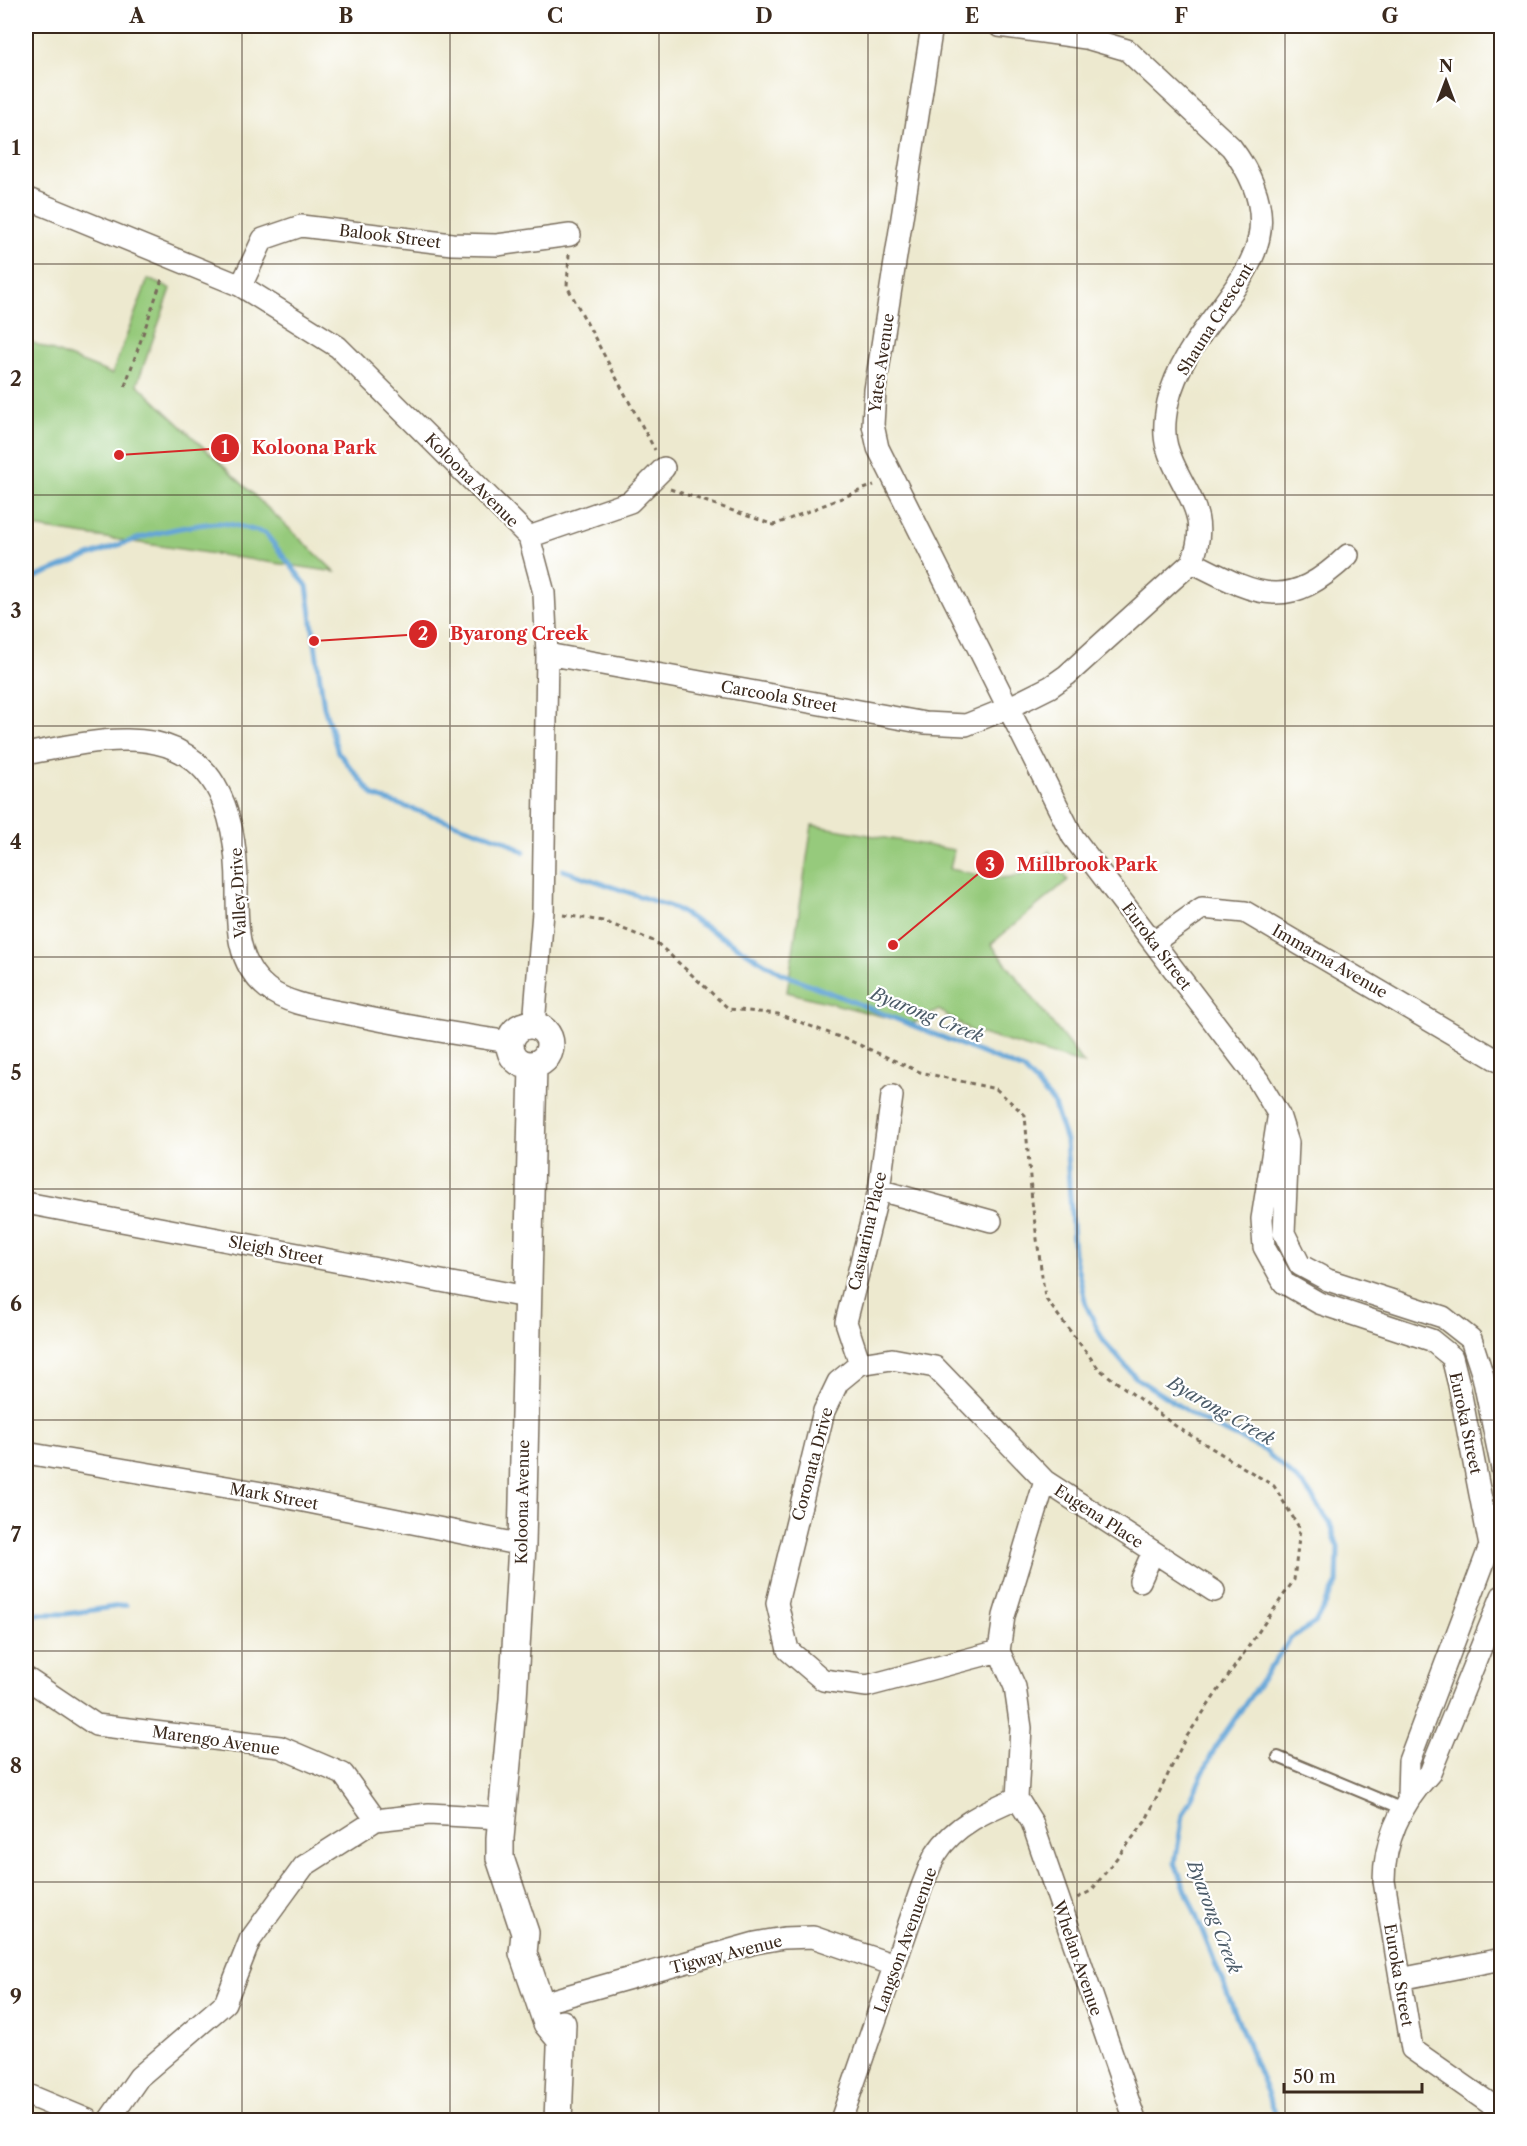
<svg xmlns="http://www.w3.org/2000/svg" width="1527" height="2146" viewBox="0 0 1527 2146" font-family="'Libre Caslon Text',serif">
<rect width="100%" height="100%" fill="#fff"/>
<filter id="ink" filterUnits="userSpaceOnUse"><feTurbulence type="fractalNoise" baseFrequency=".0167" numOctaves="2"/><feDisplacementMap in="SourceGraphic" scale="12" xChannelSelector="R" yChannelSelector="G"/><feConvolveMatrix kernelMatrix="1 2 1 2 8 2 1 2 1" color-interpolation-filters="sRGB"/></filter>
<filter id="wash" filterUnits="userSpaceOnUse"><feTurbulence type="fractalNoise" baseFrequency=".008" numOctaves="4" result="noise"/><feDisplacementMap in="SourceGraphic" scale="24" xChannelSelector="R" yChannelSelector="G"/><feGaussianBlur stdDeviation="1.35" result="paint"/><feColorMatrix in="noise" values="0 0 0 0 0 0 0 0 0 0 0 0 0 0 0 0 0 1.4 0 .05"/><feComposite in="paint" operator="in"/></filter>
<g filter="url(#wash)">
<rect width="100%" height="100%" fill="#ede9cf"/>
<path fill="#96ca7b" stroke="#687a4c" stroke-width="1.5" d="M148,279L171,289L137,384L335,572L26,526V340L112,374Z
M812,825L954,850L950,869C993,877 1017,890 1049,851L1068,880L991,944L1084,1064L971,1031L939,1010L912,1024L787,992Z"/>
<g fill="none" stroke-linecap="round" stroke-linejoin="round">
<path stroke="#64a5d7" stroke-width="5" d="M26,581C86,557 150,528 216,523C231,522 250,530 265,533L307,586L324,707L338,752L374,796L504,840L524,852
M563,870L674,908L781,973L1024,1070L1053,1102L1066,1141L1074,1253L1086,1305L1103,1340L1136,1378L1201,1420L1264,1450L1305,1487L1330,1523L1338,1547L1337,1583L1315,1623L1291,1638L1216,1746L1183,1815L1175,1863L1278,2120
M26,1614H66L126,1605"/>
</g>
</g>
<g filter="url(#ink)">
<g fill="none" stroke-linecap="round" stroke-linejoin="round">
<g stroke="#796d5c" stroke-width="14">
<path id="service" d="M1278,1757L1403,1809"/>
</g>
<g stroke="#796d5c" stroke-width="24">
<path id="minor" d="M932,26L875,390L873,425L878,448L1073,837L1258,1080L1279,1115L1288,1143L1284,1233L1300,1265L1328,1280L1443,1317L1471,1339L1483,1376L1502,1469
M26,198L241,286L338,347L529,537L544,593L547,654L543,912L534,1025
M241,286L263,239L301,226L452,244L497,245L570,235
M529,537L630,502L664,468
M1192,562C1259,596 1287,613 1348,555
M547,654L925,723L966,725L1008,708L1050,687L1067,675L1192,562C1213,510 1180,491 1167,447C1163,433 1165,416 1168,402C1191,303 1317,260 1231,147L1127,50L1086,38L999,26
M26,754C58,748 91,740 124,740C216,738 237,813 237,888C237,925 236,963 267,988C288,1005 320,1008 345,1013C400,1025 455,1034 510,1042
M1154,942L1202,908L1245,912L1502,1063
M1278,1119L1262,1219L1264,1247L1284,1283L1319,1303L1431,1340L1452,1357L1459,1385L1490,1546L1409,1761L1408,1796
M879,1190L991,1221
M26,1203L526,1297
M860,1364L846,1322L879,1190L892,1096
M26,1453L274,1495L522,1545
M1045,1481L1214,1591
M1140,1581L1153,1552
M1502,1596L1430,1773C1402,1803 1384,1840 1384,1881L1412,2049L1502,2112
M999,1651L867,1686L823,1680L788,1650L777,1603L824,1411L838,1382L860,1364L892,1359L935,1367L1045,1481L1004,1616L999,1651L1015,1687L1021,1728L1017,1798
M26,1678L96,1725L280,1747L343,1774L376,1820L429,1814L500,1818
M1017,1798L1032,1822L1135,2120
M1400,1979L1502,1959
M556,1999L755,1943L784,1938L813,1937L894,1965
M26,2094L88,2120
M109,2120L139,2077L225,2003L250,1940L304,1866L376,1820
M841,2120L921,1889C926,1877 930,1864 936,1854C954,1825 988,1810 1017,1798"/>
</g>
<g stroke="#796d5c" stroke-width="30">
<path id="tertiary" d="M510 1045a20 20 0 1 1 40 0a20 20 0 1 1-40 0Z
M533,1065L522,1545L513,1699L500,1838V1858L525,1933L523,1953L547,2023L561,2040
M558,2120L562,2024"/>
</g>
<path stroke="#796d5c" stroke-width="3" stroke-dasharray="4.5 4.5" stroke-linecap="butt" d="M569,254L567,286L655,450
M125,386L163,276
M670,489L774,525L874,485
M563,915L603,921L656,942L729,1009L778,1014L853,1042L920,1072L996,1089L1025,1115L1032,1202L1045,1298L1099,1369L1177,1427L1274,1486L1300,1529L1294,1580L1185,1739L1145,1822L1091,1891L1077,1898"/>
<use href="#service" stroke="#fff" stroke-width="10"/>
<use href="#minor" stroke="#fff" stroke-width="21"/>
<use href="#tertiary" stroke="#fff" stroke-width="27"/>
</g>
</g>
<path fill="none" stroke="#3b2a1e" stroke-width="1.5" stroke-opacity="0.55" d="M242,26V2120M450,26V2120M659,26V2120M868,26V2120M1077,26V2120M1285,26V2120M26,264H1502M26,495H1502M26,726H1502M26,957H1502M26,1189H1502M26,1420H1502M26,1651H1502M26,1882H1502"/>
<g text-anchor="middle" stroke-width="4.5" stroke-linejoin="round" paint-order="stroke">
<g font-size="16" fill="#3b2a1e" stroke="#fff">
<text transform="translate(390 236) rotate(7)" y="6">Balook Street</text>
<text transform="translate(1215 319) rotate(-58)" y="6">Shauna Crescent</text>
<text transform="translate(881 363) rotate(-82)" y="6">Yates Avenue</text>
<text transform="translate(472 480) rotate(45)" y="6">Koloona Avenue</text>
<text transform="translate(779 696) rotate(10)" y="6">Carcoola Street</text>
<text transform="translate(238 893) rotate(-93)" y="6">Valley Drive</text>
<text transform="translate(1157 946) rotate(53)" y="6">Euroka Street</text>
<text transform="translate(1330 961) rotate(30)" y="6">Immarna Avenue</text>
<text transform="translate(867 1231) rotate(-77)" y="6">Casuarina Place</text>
<text transform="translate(276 1250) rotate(11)" y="6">Sleigh Street</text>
<text transform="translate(1466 1423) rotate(78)" y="6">Euroka Street</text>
<text transform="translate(812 1464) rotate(-75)" y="6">Coronata Drive</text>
<text transform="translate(274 1496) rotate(10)" y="6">Mark Street</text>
<text transform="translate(522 1502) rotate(-89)" y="6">Koloona Avenue</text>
<text transform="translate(1099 1516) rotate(33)" y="6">Eugena Place</text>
<text transform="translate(216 1740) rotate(8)" y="6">Marengo Avenue</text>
<text transform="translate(905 1940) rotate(-70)" y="6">Langson Avenuenue</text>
<text transform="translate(726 1954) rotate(-14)" y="6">Tigway Avenue</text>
<text transform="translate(1078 1958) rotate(71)" y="6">Whelan Avenue</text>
<text transform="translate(1399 1975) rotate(80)" y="6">Euroka Street</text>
</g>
<g font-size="18" font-style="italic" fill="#4b5b68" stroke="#fff">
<text transform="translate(927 1015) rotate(22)" y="6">Byarong Creek</text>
<text transform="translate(1221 1411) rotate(30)" y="6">Byarong Creek</text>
<text transform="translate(1214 1917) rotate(69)" y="6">Byarong Creek</text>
</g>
</g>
<path fill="none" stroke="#d62828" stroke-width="2" d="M119 455L225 448M314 641L423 634M893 945L990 864"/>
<g fill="#d62828" stroke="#fff" stroke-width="2">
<circle cx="119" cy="455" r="6"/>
<circle cx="314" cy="641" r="6"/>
<circle cx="893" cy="945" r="6"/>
<circle cx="225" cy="448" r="15"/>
<circle cx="423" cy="634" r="15"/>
<circle cx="990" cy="864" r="15"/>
</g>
<g font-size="18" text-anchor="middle" font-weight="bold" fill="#fff">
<text x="225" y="454">1</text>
<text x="423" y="640">2</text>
<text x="990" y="871">3</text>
</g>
<g font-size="18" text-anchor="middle" font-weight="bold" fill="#d62828" stroke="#fff" stroke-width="4.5" stroke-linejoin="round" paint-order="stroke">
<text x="314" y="454">Koloona Park</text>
<text x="519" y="640">Byarong Creek</text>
<text x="1087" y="871">Millbrook Park</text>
</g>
<rect width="1527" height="2146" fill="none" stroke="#fff" stroke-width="66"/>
<g transform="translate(1446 81)" stroke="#ffffff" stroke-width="4.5" paint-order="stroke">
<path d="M0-4.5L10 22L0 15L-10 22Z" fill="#3b2a1e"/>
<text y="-9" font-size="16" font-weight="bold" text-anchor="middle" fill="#3b2a1e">N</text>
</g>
<path d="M1284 2083v9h138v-9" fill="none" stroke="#3b2a1e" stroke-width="3"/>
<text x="1293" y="2083" font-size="18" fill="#3b2a1e" stroke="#ffffff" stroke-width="4.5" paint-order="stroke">50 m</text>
<rect x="33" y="33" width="1461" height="2080" fill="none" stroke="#3b2a1e" stroke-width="2"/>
<g font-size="20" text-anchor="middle" font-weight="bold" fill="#3b2a1e">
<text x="137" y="23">A</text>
<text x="346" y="23">B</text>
<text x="555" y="23">C</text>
<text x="764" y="23">D</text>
<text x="972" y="23">E</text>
<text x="1181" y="23">F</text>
<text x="1390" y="23">G</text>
<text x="16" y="155">1</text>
<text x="16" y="386">2</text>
<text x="16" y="618">3</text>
<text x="16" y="849">4</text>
<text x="16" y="1080">5</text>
<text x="16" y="1311">6</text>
<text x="16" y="1542">7</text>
<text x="16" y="1773">8</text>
<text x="16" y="2004">9</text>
</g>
</svg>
